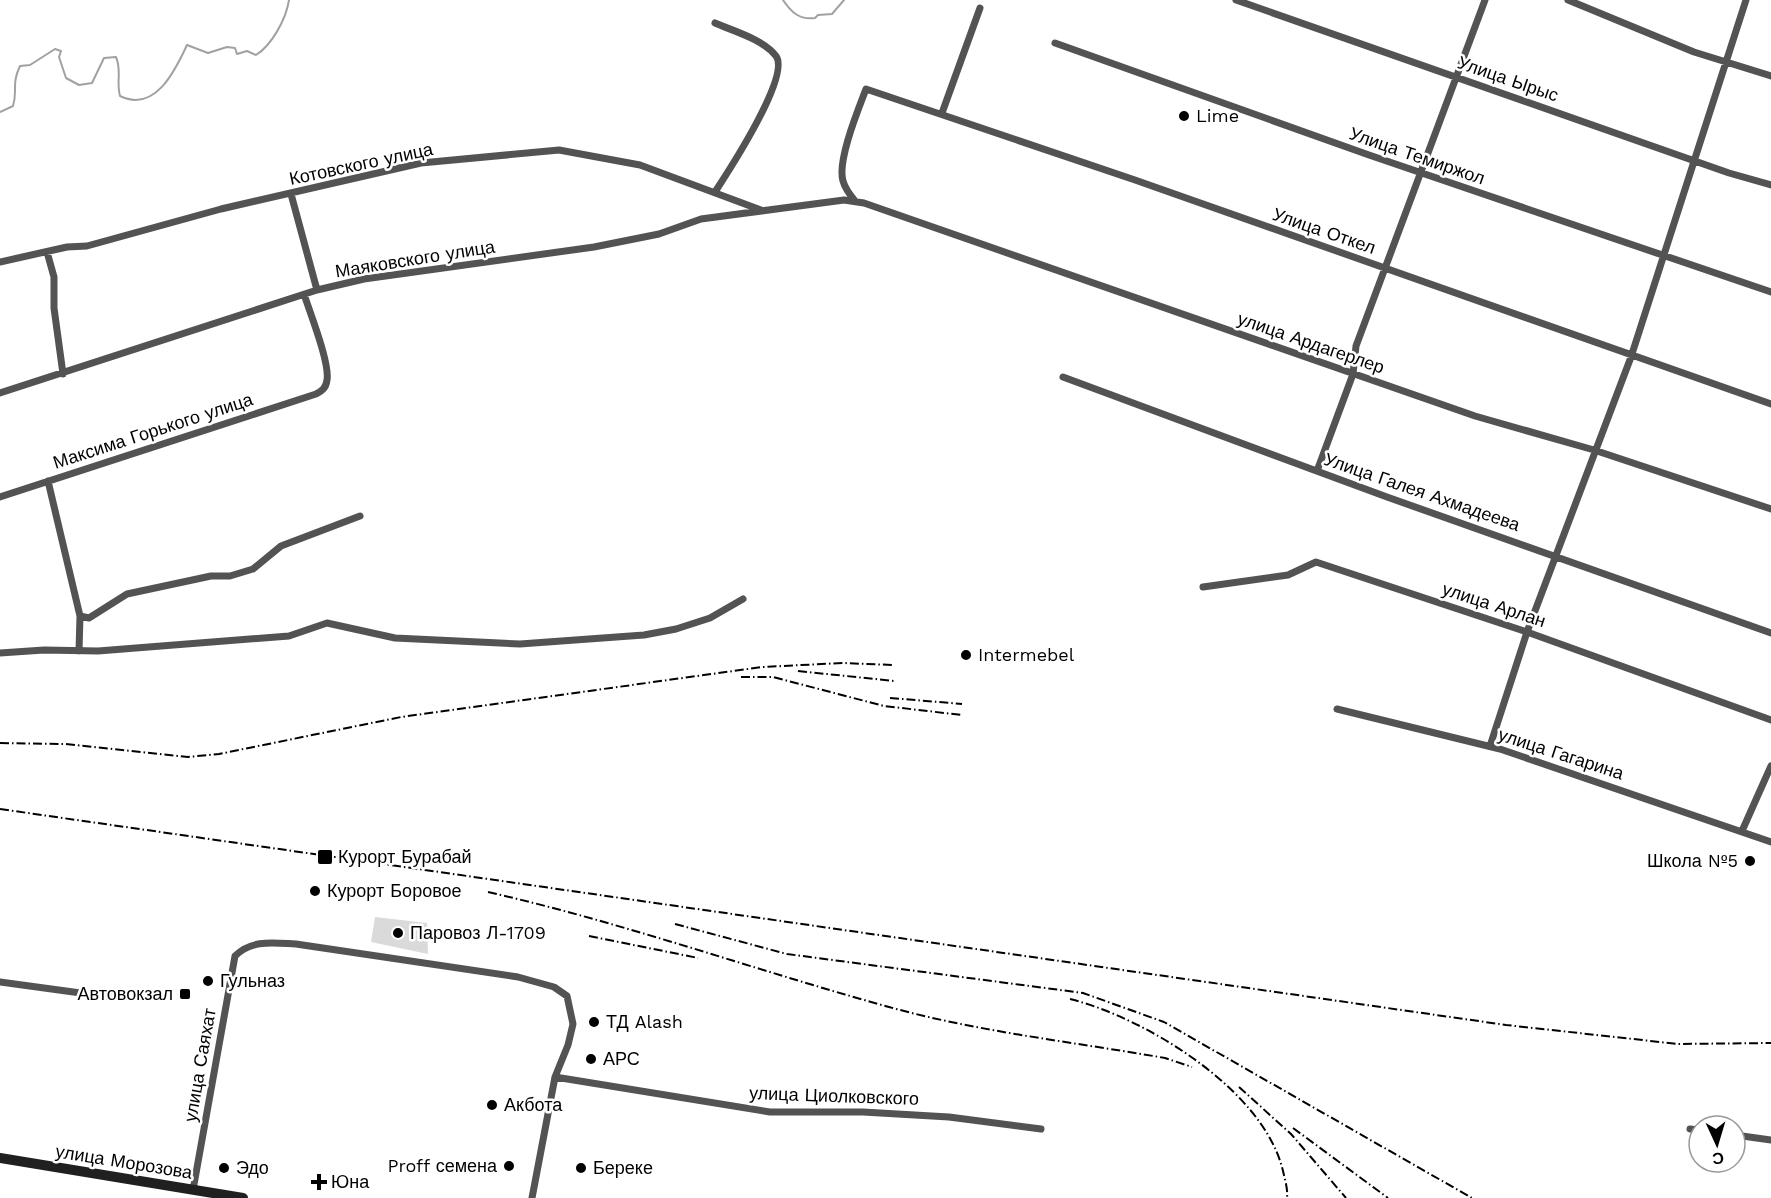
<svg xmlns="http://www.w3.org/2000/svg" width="1771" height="1198" viewBox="0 0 1771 1198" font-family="'Work Sans',sans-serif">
<rect width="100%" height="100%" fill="#fff"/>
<path fill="#dadada" d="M375,917L427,923L428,954L371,942Z"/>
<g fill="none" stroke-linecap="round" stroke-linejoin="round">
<path stroke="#a1a1a1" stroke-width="2" d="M783,0C791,12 799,20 815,18L818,15L832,14L844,0
M0,112L13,106C18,90 11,85 20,66L30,65L55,49L61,51L59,57L66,78L79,85L92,83L104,58L116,57C122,71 116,82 120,96C155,113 175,71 187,45L208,53L227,47L235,48L237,54L247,51L256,55C272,45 286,19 289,0"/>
<path stroke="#535353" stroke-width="7" d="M1236,0L1729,173L1771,185
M1568,0L1694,52L1771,76
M1055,43L1369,155L1771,292
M942,113L980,8
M715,192C728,172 791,76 776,56C763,39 733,31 715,23
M291,194L317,290
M855,201C850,195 845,188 843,181C837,161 858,110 866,89L1135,180L1771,404
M47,252L54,277V308L63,374
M0,262L67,247L87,246L221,209L421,163L559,150L640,165L761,210
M1063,377L1387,497L1771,633
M0,393L317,290L364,279L594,247L659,234L701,219L844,200L864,203L1475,416L1594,450L1771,509
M1317,471L1353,374L1356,346L1485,0
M48,481L80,616L79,651
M0,497L316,394C322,391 326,388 327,380C330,363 310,313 304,294
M1203,587L1288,575L1316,562L1527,632L1771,720
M80,616L89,618L127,594L211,576H230L253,569L281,546L360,516
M0,653L44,650L98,651L289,636L327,623L395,638L520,644L644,635L676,629L710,618L743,599
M1337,709L1500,749L1771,842
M1490,746L1527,632L1631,357L1746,0
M1742,831L1771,766
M0,982L110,997
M555,1077L770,1112H863L949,1117L1041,1129
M1690,1129L1699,1130
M1735,1135L1771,1140
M193,1190L235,956C252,939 274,943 296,944L518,977L554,987L567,996L573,1024L568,1045L555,1077L532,1198"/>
<path stroke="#202020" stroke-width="10" d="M0,1158L243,1198"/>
<path stroke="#000" stroke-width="2" stroke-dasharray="9 3 1.5 3" stroke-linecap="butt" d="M798,671L894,681
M741,677H773L884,706L962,715
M890,698L962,704
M0,743L65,744L188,757L219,754L401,717L762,667L843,663L893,665
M0,809L1506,1025L1678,1044L1771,1043
M488,892C624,923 755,970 889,1007C979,1032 1074,1042 1165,1058L1192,1067
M675,924L787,954L1083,993L1164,1022L1472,1198
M589,936L698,958
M1070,999C1146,1018 1264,1090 1283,1171C1285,1180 1288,1189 1287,1198
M1239,1087L1291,1134L1346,1198
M1293,1128L1388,1198"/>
</g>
<g fill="#000" stroke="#fff" stroke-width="2">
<circle cx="1184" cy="116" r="6"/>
<circle cx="966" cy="655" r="6"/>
<rect x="317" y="849" width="16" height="16" rx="3"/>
<circle cx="1750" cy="861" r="6"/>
<circle cx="315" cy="891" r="6"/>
<circle cx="398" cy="933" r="6"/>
<circle cx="208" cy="981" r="6"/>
<rect x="179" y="988" width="12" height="12" rx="3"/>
<circle cx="594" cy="1022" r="6"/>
<circle cx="591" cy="1059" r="6"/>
<circle cx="492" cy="1105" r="6"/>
<circle cx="509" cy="1166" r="6"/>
<circle cx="224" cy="1168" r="6"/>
<circle cx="581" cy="1168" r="6"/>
<path d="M316 1173h6v6h6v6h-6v6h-6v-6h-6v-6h6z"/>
</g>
<g text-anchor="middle" stroke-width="5" stroke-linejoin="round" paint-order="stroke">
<g font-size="18" fill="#000" stroke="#fff">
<text transform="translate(1508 79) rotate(19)" y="6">Улица Ырыс</text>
<text transform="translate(1417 156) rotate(19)" y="6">Улица Темиржол</text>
<text transform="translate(361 164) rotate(-12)" y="6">Котовского улица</text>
<text transform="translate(1324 231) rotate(19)" y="6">Улица Откел</text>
<text transform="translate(415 259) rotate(-9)" y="6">Маяковского улица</text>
<text transform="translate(1311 343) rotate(19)" y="6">улица Ардагерлер</text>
<text transform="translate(153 431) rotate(-18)" y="6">Максима Горького улица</text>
<text transform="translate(1422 492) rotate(19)" y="6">Улица Галея Ахмадеева</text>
<text transform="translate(1494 605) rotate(18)" y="6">улица Арлан</text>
<text transform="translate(1561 754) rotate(18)" y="6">улица Гагарина</text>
<text transform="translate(200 1065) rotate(-80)" y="6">улица Саяхат</text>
<text transform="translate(834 1096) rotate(2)" y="6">улица Циолковского</text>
<text transform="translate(124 1162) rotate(9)" y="6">улица Морозова</text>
</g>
<g font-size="18" fill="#000" stroke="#fff" text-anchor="start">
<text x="1196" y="122">Lime</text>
<text x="978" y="661">Intermebel</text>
<text x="338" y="863">Курорт Бурабай</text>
<text x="1738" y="867" text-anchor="end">Школа №5</text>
<text x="327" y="897">Курорт Боровое</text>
<text x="410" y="939">Паровоз Л-1709</text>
<text x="220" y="987">Гульназ</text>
<text x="173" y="1000" text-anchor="end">Автовокзал</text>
<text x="606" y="1028">ТД Alash</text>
<text x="603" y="1065">АРС</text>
<text x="504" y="1111">Акбота</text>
<text x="497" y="1172" text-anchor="end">Proff семена</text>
<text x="236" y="1174">Эдо</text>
<text x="593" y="1174">Береке</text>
<text x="331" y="1188">Юна</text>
</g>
</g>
<g transform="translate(1717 1144) rotate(176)"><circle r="28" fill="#ffffff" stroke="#999999" stroke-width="1.5"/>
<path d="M0-4.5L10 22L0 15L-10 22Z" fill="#000000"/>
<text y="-9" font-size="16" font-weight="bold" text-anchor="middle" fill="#000000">С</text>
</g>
</svg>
